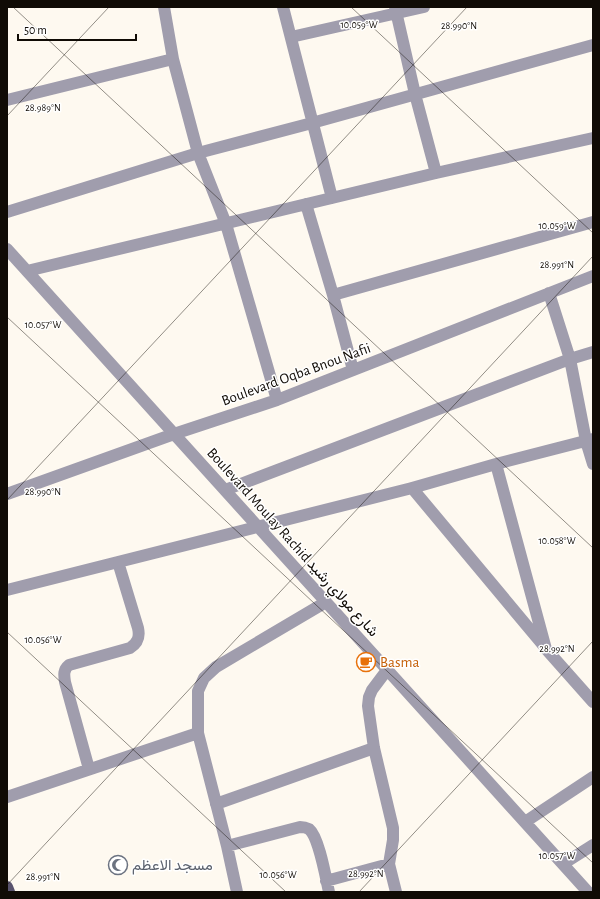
<svg xmlns="http://www.w3.org/2000/svg" width="600" height="899" viewBox="0 0 600 899" font-family="'Alegreya Sans',Vazirmatn,sans-serif">
<rect width="100%" height="100%" fill="#fef9f0"/>
<g fill="none" stroke-linecap="round" stroke-linejoin="round">
<path stroke="#a09dad" stroke-width="12" d="M164,7L173,59L198,153L226,224L277,400
M283,7L332,198
M395,7L415,94L436,173
M291,37L424,7
M7,100L173,59
M306,204L333,295L353,370
M7,212L198,153L312,123L593,45
M7,249L588,892
M27,271L436,173L593,138
M549,293L570,359L586,441L593,464
M333,295L593,222
M496,464L546,649L593,702
M412,488L543,645
M225,490L570,359L593,352
M7,494L174,434L277,400L593,276
M7,590L412,488L496,464L593,439
M387,670L372,690L369,697L368,706L374,748L393,828V840L389,864L396,892
M89,769L65,682C64,675 63,670 69,665L130,648C138,643 140,637 138,628L118,562
M7,797L198,733
M216,804L374,748
M525,822L593,777
M227,846L300,827C303,827 307,828 309,829C319,837 326,879 329,892
M563,864L593,845
M326,881L389,864
M237,892L227,846L198,733V691L204,678L216,667L326,602"/>
<path stroke="#58526d" stroke-width="12" d="M7,887L9,892"/>
</g>
<path fill="none" stroke="#100b05" stroke-width="1" stroke-opacity="0.45" d="M13,7L593,548M351,7L593,233M7,116L109,7M7,317L593,863M7,500L467,7M7,632L286,892M7,885L593,256M359,892L593,641"/>
<defs>
<g id="cafe-ring" transform="scale(1)"><circle r="9.5" fill="#fff" stroke="#e8710a" stroke-width="1.5"/><path d="M-5.5-4.5H6V0H3Q3 3.5 0 3.5H-2.5Q-5.5 3.5-5.5 0ZM3-3.2v2h1.7v-2ZM-6 4.5H4V6H-6Z" fill="#e8710a"/></g>
<g id="mosque-ring" transform="scale(1)"><circle r="9.5" fill="#fff" stroke="#6b7280" stroke-width="1.5"/><path d="M3.5-4.9A6 6 0 1 0 3.5 4.9A5 5 0 1 1 3.5-4.9Z" fill="#6b7280"/></g>
</defs>
<g fill-rule="evenodd">
<use href="#cafe-ring" x="366" y="662"/>
<use href="#mosque-ring" x="118" y="865"/>
</g>
<g text-anchor="middle" stroke-width="3" stroke-linejoin="round" paint-order="stroke">
<g font-size="15" fill="#100b05" stroke="#fff">
<text transform="translate(296 374) rotate(-20)" y="5">Boulevard Oqba Bnou Nafii</text>
<text transform="translate(293 542) rotate(48)" y="5">Boulevard Moulay Rachid شارع مولاي رشيد</text>
</g>
<g font-size="15" fill="#c56008" stroke="#fff" text-anchor="start">
<text x="380" y="667">Basma</text>
</g>
<g font-size="15" fill="#5b616d" stroke="#fff" text-anchor="start">
<text x="132" y="870">مسجد الاعظم</text>
</g>
</g>
<g font-size="10" text-anchor="middle" fill="#100b05" stroke="#fff" stroke-width="3" stroke-linejoin="round" paint-order="stroke">
<text x="359" y="28">10.059°W</text>
<text x="459" y="29">28.990°N</text>
<text x="43" y="111">28.989°N</text>
<text x="557" y="229">10.059°W</text>
<text x="557" y="268">28.991°N</text>
<text x="43" y="328">10.057°W</text>
<text x="43" y="495">28.990°N</text>
<text x="557" y="544">10.058°W</text>
<text x="43" y="643">10.056°W</text>
<text x="557" y="652">28.992°N</text>
<text x="557" y="859">10.057°W</text>
<text x="366" y="877">28.992°N</text>
<text x="278" y="878">10.056°W</text>
<text x="43" y="880">28.991°N</text>
</g>
<rect width="600" height="899" fill="none" stroke="#100b05" stroke-width="16"/>
<path d="M18 34v6h118v-6" fill="none" stroke="#100b05" stroke-width="2"/>
<text x="24" y="34" font-size="12" fill="#100b05" stroke="#ffffff" stroke-width="3" paint-order="stroke">50 m</text>
</svg>
